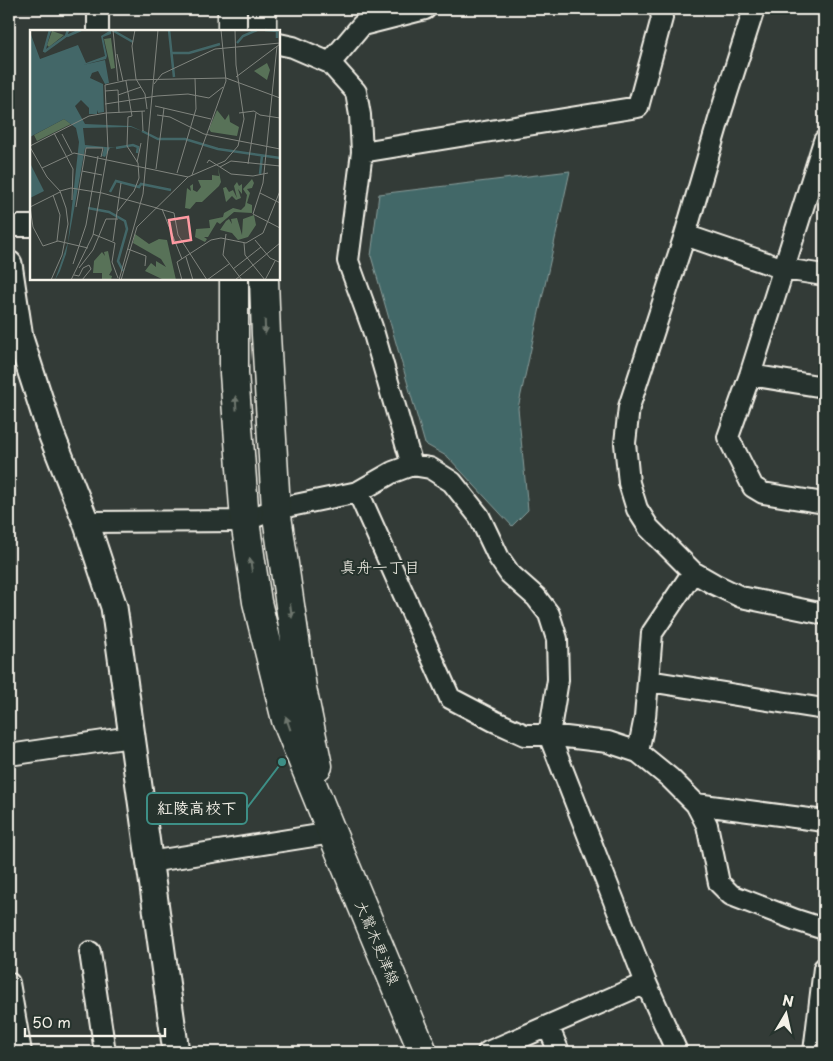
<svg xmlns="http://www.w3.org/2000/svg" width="833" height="1061" viewBox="0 0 833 1061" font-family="'Playpen Sans','Klee One',sans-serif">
<rect width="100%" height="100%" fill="#333b37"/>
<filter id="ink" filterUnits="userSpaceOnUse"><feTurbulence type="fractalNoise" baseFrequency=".02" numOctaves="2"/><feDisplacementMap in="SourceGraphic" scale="10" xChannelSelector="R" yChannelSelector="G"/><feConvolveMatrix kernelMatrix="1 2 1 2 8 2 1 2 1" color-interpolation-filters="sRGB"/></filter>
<g filter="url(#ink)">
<path fill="#436768" stroke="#8a9e9b" d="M570,171L518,408L528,510L512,526L448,457L425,444L371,256L379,194Z"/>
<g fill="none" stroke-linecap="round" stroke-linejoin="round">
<g stroke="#f4f1e8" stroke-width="24">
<path id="minor" d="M98,9V31
M754,9L722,109L685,235L629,407L625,443L629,483L637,509L649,528L693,572L714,584L741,597L824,614
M279,44L293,47L330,63L356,92L360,115L362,152L348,261L372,327L412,465
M330,63L362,25L425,9
M824,141L750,375L728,437L753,487L763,493L824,503
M362,152L638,107L662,18L660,9
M9,226H31
M685,235L784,269L824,275
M750,375L824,387
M358,492L450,698L494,721L525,735H549L608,742L638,752L670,778L696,804L707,825L719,883L731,895L796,920L824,929
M86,522L245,521L276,509L358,492L393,472L412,465L430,468L452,482L479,516L499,558L510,574L536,597L549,614L557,639L558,680L549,735L646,983L677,1052
M649,681L824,709
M638,752L645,717L652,633L693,572
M9,755L131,737
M696,804L824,821
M149,862L332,833
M90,952L105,1052
M9,983L21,1052
M548,1026L559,1052
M488,1052L646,983
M814,1052L824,968"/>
</g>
<g stroke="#f4f1e8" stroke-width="29">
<path id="tertiary" d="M9,264L20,338L50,431L86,522L114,607L176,1052"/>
</g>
<g stroke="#f4f1e8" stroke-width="31">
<path id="secondary" d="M232,9V31
M262,31V9
M234,279V373L245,521L257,602L286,720L332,833L423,1052
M264,279L266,335L276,509L302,688L318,766"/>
</g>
<use href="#minor" stroke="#26332d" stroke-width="20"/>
<use href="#tertiary" stroke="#26332d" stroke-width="25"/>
<use href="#secondary" stroke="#26332d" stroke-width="28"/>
</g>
<defs><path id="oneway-solid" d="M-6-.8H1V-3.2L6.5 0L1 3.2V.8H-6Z" transform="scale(1.25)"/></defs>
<g fill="#6e766e">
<use href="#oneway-solid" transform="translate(265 327) rotate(88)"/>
<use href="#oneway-solid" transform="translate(236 403) rotate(-94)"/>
<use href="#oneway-solid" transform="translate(251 565) rotate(-99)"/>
<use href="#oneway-solid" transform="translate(291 611) rotate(82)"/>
<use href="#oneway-solid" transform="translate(288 723) rotate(-109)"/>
</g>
</g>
<g text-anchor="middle" stroke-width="4" stroke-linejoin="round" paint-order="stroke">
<g font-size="15" fill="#f4f1e8" stroke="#26332d">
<text transform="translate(377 943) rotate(67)" y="5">大鷲木更津線</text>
</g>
<g font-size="16" fill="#f4f1e8" stroke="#26332d">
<text x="380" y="573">真舟一丁目</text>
</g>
</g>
<g transform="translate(30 30)">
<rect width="250" height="250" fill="#333b37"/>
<path d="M22,1L34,5L19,17L17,15ZM81,8L85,38L81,39L74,9ZM237,33L240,40L237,50L224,41ZM187,80L195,90L199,84L200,92L209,97L207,106L181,102L179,99ZM34,89L41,94L7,111L4,105ZM188,137L191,152L189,156L172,172H166L160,179L155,178L157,158L161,161L160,156L163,154V160L167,162L171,157L168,150H182V145L189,146ZM222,149L224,153L222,158L217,159L220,163L217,173L222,175V183L204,182L190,194L187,192L178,207H174L177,209L175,212L165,207L166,199L180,198L179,190L193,187L194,183L203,178L211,180L215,176L217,165L213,159ZM207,152L209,156L212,154V164L208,159L211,168L206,170L202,166L196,172L193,158L196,157L199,162L203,160L207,168L204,156ZM224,185L226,195L218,207L208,210L202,203L190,200L196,191L199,189L202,194L201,189L207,188L212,205L213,189ZM105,204L119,214L129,209L137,210L146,250H134L115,241L121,233L126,237V231L136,237L131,229L103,213ZM78,221L82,240L79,245L82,246L81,250H72V243H63L64,231L72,222L75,226L74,222Z" fill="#587258"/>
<path d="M81,0V4L73,7L77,26L76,29L53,35L75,30L79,53L75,54L68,41L62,43L60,48L73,54L74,82L68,83L67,80V84H59V78L51,70L45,76L55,94L101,96L112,101L101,97L53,98L55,115L86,118H80L75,127L72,126L74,118H55L36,224L30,241L25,250L38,212L49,112L46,98L34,89L0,107V2L10,29L48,15L56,33L75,26L71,6ZM0,133L14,161L0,168Z" fill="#436768"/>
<path fill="none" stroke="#436768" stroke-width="2.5" d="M82,0L103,12M139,0L144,47M235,0L247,1V8M37,6L51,0M207,13L213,6L227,0M14,22L36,6L38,0M14,22L20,0M141,23H159L190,14M112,101L128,109H155L188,119L250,128M86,118L103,115L108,117L107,123M230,144L232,126M80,162L86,151L109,157L111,154L141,160M58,178L79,182L95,191L97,199L88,231L93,241"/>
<path fill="none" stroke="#80847e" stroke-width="1" d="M83,0L88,51M105,0L102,16L106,49L115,64L117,79M87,24L93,51M206,47L250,14M196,48L250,68M124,54L132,44L185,19L250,13M75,61L88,60L89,83M88,65L111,57M75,74L127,66L158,64L179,68L193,57M125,76L181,89M112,81L113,101M76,83L115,81M209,83L224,81L230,85L250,88M127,85L140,87L174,104L250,119M59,86L76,83M24,103L43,139L42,170M32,104L42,123M0,116L59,86M0,117L17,147L30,161M107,132L111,113M177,133L179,130L201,144L223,146L238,143M218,134L226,83M190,137L201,131L250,136M12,138L44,123L158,147M126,139L134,78M52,141L72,145M147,143L166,79L165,48M162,145L196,51L191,0M230,163L250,173M23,165L30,185L27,211M0,177L3,197L13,216L28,211L58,218M0,177L30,162M46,177L56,118H73L71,127M126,178L144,183M132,179L152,229M88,181L104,161L109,148L108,133L97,116L98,87L102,86L96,51M144,183L148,205L177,250M223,184L233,153L247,16M223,184L250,198M63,204L85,213L82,232L88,248M196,204L193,225L212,250M225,210L240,228L249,232M83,211L91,153M214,213L215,225L235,250M98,219L116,226L115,236M156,227L163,250M43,234L56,195L68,126M49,238L63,220L76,189H88M203,239L231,217M44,245L49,246L53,238L59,235L61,239L52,250M21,250L32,225L38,194L36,178L30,161L41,158L72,163L127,178M41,250L63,205L78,119L75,55L98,50L196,48M89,250L113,164L128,0M91,250L107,197L158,147L195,131L208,116L214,89L206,35L205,0M152,250L147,232L181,210L191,208L216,213L233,203L250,161M177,250L199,234M205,250L250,213M235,250L245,231"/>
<path fill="#ff9aa2" fill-opacity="0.15" stroke="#ff9aa2" stroke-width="2.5" d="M158,187L161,210L143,213L139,190Z"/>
<rect width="250" height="250" fill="none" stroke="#f4f1e8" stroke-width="2.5"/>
</g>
<path fill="none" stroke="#3d8f86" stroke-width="2" d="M282 762L247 808"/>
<circle fill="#3d8f86" stroke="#26332d" stroke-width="2" cx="282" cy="762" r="5"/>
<rect fill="#26332d" stroke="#3d8f86" stroke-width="2" x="147" y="793" width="100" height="31" rx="5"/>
<g font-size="16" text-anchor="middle" font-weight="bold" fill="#f4f1e8">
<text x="197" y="814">紅陵高校下</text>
</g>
<rect width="833" height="1061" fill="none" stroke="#26332d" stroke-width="30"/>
<rect x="15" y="15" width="803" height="1031" fill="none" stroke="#f4f1e8" stroke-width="2" filter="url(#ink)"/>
<g transform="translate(786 1014) rotate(9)" stroke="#26332d" stroke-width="4" paint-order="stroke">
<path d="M0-4L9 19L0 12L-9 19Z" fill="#f4f1e8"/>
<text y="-8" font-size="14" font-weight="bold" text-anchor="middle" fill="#f4f1e8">N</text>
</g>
<path d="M25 1028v8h140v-8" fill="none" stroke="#f4f1e8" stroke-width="2.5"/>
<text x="32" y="1028" font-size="15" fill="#f4f1e8" stroke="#26332d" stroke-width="4" paint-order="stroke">50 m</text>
</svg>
